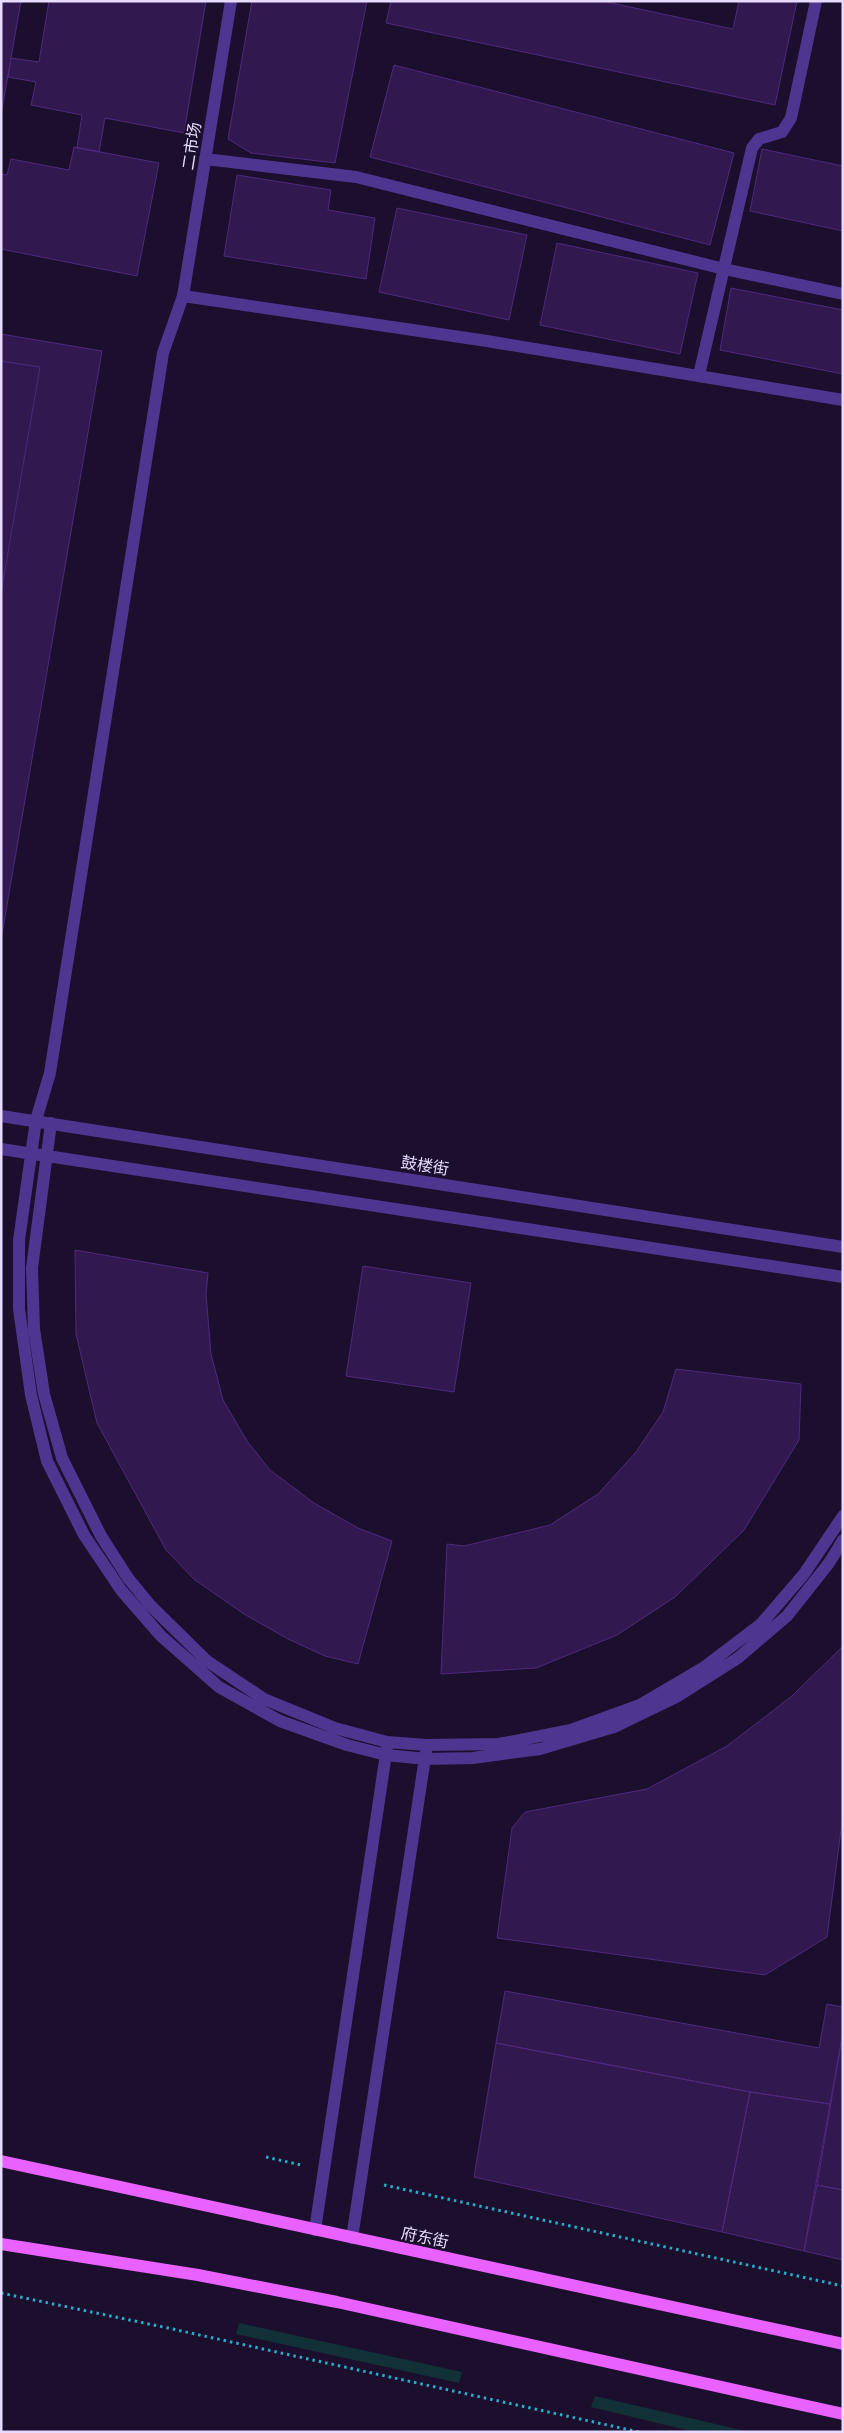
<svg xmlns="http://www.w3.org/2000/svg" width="844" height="2433" viewBox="0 0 844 2433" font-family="'Source Sans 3','Noto Sans SC',sans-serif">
<rect width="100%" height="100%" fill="#1b0f2d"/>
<path fill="#113038" d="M239,2323L462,2372L459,2383L236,2334Z
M595,2396L750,2432H695L591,2407Z"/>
<path fill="#311950" stroke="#4e297e" d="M1,1H21L1,115Z
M49,1H206L184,133L105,118L99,152L77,148L82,115L31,105L36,82L8,77L11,58L39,62Z
M252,1H367L335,163L251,153L228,139Z
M391,1H602L733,29L739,1H797L775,105L386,23Z
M394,65L734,153L710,245L370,157Z
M74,147L159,163L137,276L1,249V174L7,175L11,159L69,170Z
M762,149L843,166V231L750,211Z
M237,175L331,190L328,210L375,218L366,279L224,256Z
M397,208L527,235L509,320L379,292Z
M557,243L698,273L680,354L540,325Z
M731,288L843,310V374L720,350Z
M1,334L102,351L1,940Z
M1,361L40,367L1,593Z
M75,1250L208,1273L206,1294L211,1354L223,1400L247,1441L270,1470L314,1503L358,1528L392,1541L358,1664L325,1656L288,1639L244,1614L195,1580L166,1550L97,1423L76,1334Z
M363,1266L471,1283L454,1392L346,1376Z
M676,1369L801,1384L799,1440L744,1530L675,1597L617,1635L536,1668L441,1674L447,1544L464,1546L550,1525L598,1494L636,1452L663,1412Z
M843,1646V1815L827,1937L765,1975L497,1938L512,1828L525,1812L647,1789L727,1746L792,1696Z
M505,1991L819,2048L827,2004L843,2007V2032L830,2104L750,2092L496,2043Z
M843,2032V2190L817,2185Z
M496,2043L750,2092L722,2232L474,2177Z
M750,2092L830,2104L804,2251L722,2232Z
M817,2185L843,2190V2260L804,2251Z"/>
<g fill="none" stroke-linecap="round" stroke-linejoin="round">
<path stroke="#25adc9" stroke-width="3" stroke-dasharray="2.5 4" stroke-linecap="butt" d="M266,2157L301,2165
M384,2185L843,2286
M1,2293L168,2328L639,2432"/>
<path stroke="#4e3690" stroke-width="12" d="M231,1L183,296L163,353L50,1073L36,1120L19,1240V1309L31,1395L47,1461L84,1535L121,1590L161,1636L219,1687L280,1721L347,1745L386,1755L426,1759L473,1758L540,1749L614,1727L678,1696L738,1658L787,1616L829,1563L843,1540
M205,159L356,177L724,269L843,294
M183,296L487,341L843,400
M699,375L752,148L759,139L782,132L791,118L816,1
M1,1116L843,1247
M51,1123L32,1268L34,1329L44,1394L62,1458L101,1536L128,1578L150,1605L207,1661L264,1699L335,1728L387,1742L427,1745L499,1744L571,1730L640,1705L703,1668L761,1624L804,1574L843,1516
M1,1149L843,1277
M315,2230L387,1747
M352,2238L426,1751"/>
<path stroke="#e962ff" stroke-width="12" d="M1,2161L843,2344
M1,2244L198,2275L337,2302L843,2414"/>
</g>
<g text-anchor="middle" stroke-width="4.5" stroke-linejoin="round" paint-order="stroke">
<g font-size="16" fill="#e8dbff" stroke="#1b0f2d">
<text transform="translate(191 146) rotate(-81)" y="6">二市场</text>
<text transform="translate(425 1165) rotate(9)" y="6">鼓楼街</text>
<text transform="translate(425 2237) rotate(12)" y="6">府东街</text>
</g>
</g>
<rect width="844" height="2433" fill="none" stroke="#e8dbff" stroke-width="5"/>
</svg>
